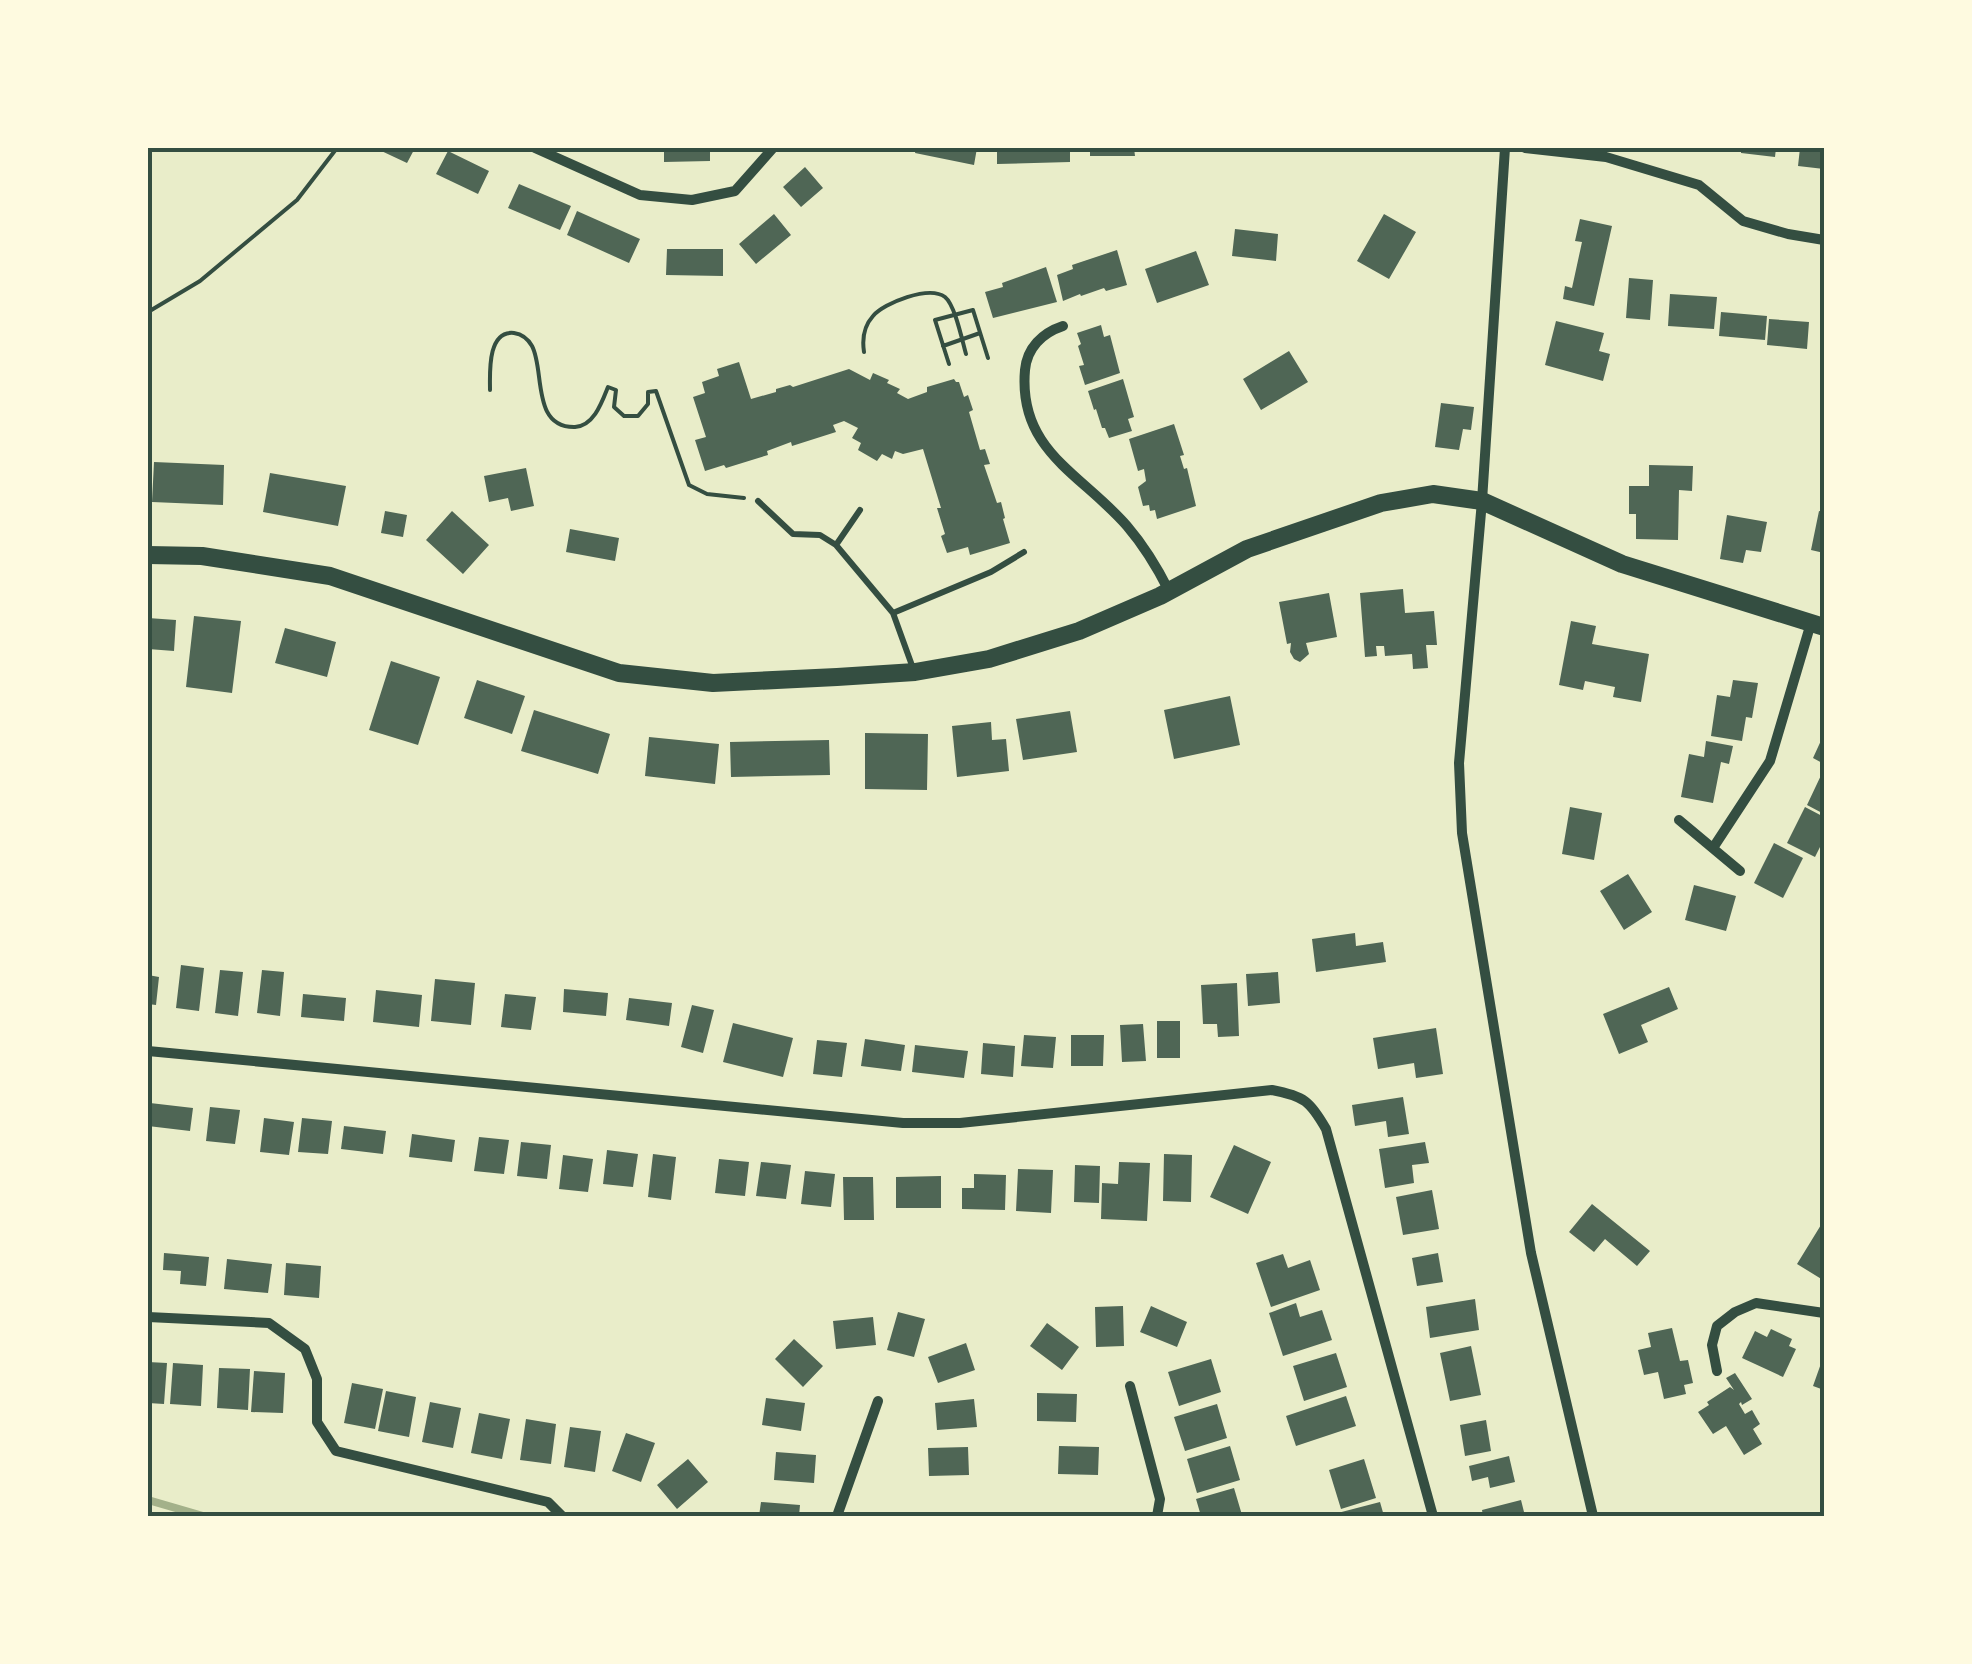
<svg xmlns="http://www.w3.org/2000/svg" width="1972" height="1664" viewBox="0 0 1972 1664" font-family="'Exo 2',sans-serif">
<rect width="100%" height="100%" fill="#e9edc9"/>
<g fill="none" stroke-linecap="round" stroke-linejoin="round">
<path stroke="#a3b18a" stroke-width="8" d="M148,1500L203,1516"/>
</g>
<path fill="#4f6655" d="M375,148H415L407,163Z
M664,148H710V161L664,162Z
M916,148H977L974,165L915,153Z
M997,148H1070V162L997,164Z
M1090,148H1134L1135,156H1090Z
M1741,148H1776L1775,157L1741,153Z
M1800,148H1824V169L1798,166Z
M448,151L489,171L478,194L436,174Z
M805,167L823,188L801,207L783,187Z
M519,184L571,206L560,230L508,208Z
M577,211L640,239L629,263L567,235Z
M774,214L791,235L756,264L739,244Z
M1384,214L1416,232L1389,279L1357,261Z
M1580,219L1612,226L1594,306L1563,299L1565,286L1572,288L1582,242L1575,241Z
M1235,229L1278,234L1276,261L1232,256Z
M667,249H723V276L666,275Z
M1117,250L1127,285L1106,291L1104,288L1081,296L1080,294L1063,301L1057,275L1073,269L1072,265Z
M1196,251L1209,285L1157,303L1145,269Z
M1046,267L1057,302L993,318L985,292L1003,287L1002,283Z
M1629,278L1653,280L1650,320L1626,318Z
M1670,294L1717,297L1714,329L1668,326Z
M1721,312L1767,316L1765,340L1719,336Z
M1769,319L1809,322L1807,349L1767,345Z
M1556,321L1604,333L1599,351L1610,354L1603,381L1545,365Z
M1101,325L1104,337L1110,335L1120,373L1085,385L1079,366L1084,365L1078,346L1081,344L1077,333Z
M1289,351L1308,382L1261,410L1243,379Z
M739,362L751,399L776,392V389L790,385L793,387L849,369L870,380L873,373L889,380L887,383L900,389L897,393L908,399L927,392V387L954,379L956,382H959L964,397L968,395L973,410L969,412L980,450L985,449L990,464L984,465L997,503L1001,502L1005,518L1003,519L1010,543L970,555L968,547L947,553L941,536L945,534L937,508H941L923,449L903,454L895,451L892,459L882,454L877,461L858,450L861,443L852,438L858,428L844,421L833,425L836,432L792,446L791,442L767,451L768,455L726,468L724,465L705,471L695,440L706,437L693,397L705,393L702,382L719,376L717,369Z
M1123,379L1134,417L1128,419L1132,431L1109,438L1105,428H1102L1096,409L1094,410L1088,391Z
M1441,403L1474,407L1471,430L1463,429L1459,450L1435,447Z
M1174,424L1184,455L1180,456L1184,469L1187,468L1196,506L1157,519L1155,510L1150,511L1149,505L1143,506L1138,487L1146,481L1144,469L1138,471L1129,439Z
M154,462L224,465L223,505L152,502Z
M1649,465L1693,466L1692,491L1679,490L1678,540L1636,539V514H1629V486H1649Z
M526,468L534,506L511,511L508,498L489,502L484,476Z
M270,473L346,486L338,526L263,512Z
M385,511L407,515L403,537L381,533Z
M452,511L489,545L463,574L426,540Z
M1819,511L1824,512V553L1811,550Z
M1727,515L1767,522L1761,552L1746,550L1743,563L1720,559Z
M570,529L619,538L615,561L566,552Z
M1403,589L1405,613L1434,611L1437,645H1426L1428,668L1413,669L1412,654L1385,656L1384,646H1376L1377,656L1365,657L1360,593Z
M1329,593L1337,637L1306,643L1309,654L1300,662L1294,659L1290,652L1291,643L1287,644L1279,602Z
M194,616L241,621L232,693L186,687Z
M148,618L176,620L174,651L148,649Z
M1571,621L1596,626L1592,644L1649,654L1641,702L1613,697L1615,687L1585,681L1583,690L1559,685Z
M285,628L336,642L327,677L275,663Z
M391,661L440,677L418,745L369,730Z
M477,680L525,696L512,734L464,718Z
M1733,680L1758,683L1752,718L1746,717L1742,741L1711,736L1717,695L1730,697Z
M1230,696L1240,745L1174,759L1164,710Z
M534,710L610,734L598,774L521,751Z
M1070,711L1077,752L1023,760L1016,719Z
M991,722L992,740L1006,739L1009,771L957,777L952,726Z
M865,733L928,734L927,790L865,789Z
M1824,734V764L1813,758Z
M649,737L719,744L715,784L645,776Z
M829,740L830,775L731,777L730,742Z
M1706,741L1733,746L1729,764L1721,762L1713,803L1681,797L1689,754L1704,757Z
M1824,769V814L1807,805Z
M1570,807L1602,813L1594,860L1562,854Z
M1805,807L1824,817V839L1815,857L1787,843Z
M1774,843L1803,858L1783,898L1754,883Z
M1628,874L1652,912L1624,930L1600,891Z
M1694,885L1736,896L1726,931L1685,920Z
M1355,933L1356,946L1383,942L1386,962L1316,972L1312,939Z
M181,965L204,968L199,1011L176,1008Z
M220,970L243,972L238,1016L215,1013Z
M262,970L284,972L280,1016L257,1013Z
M1278,972L1280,1003L1248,1006L1246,974Z
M148,975L159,977L156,1005L148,1004Z
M435,979L475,983L471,1025L431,1021Z
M1237,983L1239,1036L1218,1037L1217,1024H1203L1201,985Z
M1669,987L1678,1009L1641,1025L1648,1042L1619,1054L1603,1014Z
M564,989L608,993L606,1016L563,1012Z
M376,990L422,995L419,1027L373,1022Z
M303,994L346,998L344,1021L301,1017Z
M505,994L536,997L531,1030L501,1027Z
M629,998L672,1003L669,1026L626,1020Z
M692,1005L714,1010L703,1053L681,1047Z
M1157,1021H1180V1058H1157Z
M733,1023L793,1038L783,1077L723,1062Z
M1143,1024L1146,1061L1122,1062L1120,1025Z
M1436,1028L1443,1074L1416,1078L1414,1063L1378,1069L1373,1038Z
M1024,1035L1056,1037L1053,1068L1021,1066Z
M1071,1035H1104L1103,1066H1071Z
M865,1039L905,1045L901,1071L861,1066Z
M817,1040L847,1043L842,1077L813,1074Z
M983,1043L1015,1046L1013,1077L981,1074Z
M915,1045L968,1051L964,1078L912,1072Z
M1403,1097L1409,1134L1388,1137L1386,1121L1355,1126L1352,1105Z
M150,1103L193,1108L190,1131L148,1126Z
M210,1107L240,1110L235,1144L206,1141Z
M264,1118L294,1122L289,1155L260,1152Z
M302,1118L332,1121L328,1154L298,1152Z
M344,1126L386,1131L383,1154L341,1149Z
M412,1134L455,1140L452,1162L409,1157Z
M479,1137L509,1140L504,1174L474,1171Z
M521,1142L551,1145L547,1179L517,1176Z
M1425,1142L1429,1163L1412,1165L1414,1183L1385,1188L1379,1149Z
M1234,1145L1271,1162L1248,1214L1210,1197Z
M607,1150L638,1154L633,1187L603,1184Z
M653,1154L676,1157L671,1200L648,1197Z
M1164,1154L1192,1155L1191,1202L1163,1201Z
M563,1155L593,1159L588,1192L559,1189Z
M719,1159L749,1162L745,1196L715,1193Z
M761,1162L791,1165L786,1199L756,1196Z
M1119,1162L1150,1163L1147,1221L1101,1219L1102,1183L1118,1184Z
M1075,1165L1100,1166L1099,1203L1074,1202Z
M1018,1169L1053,1170L1051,1213L1016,1211Z
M805,1171L835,1174L831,1207L801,1204Z
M974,1174L1006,1175L1005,1210L962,1209V1188H974Z
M941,1176V1208H896V1177Z
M843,1177H873L874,1220H844Z
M1432,1190L1439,1229L1403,1235L1396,1197Z
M1592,1204L1650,1251L1637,1266L1605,1239L1594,1252L1569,1232Z
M1824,1220V1278L1823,1280L1797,1264Z
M164,1253L209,1257L206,1286L180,1284L181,1271L163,1270Z
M1438,1253L1443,1282L1417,1286L1412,1258Z
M1283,1254L1288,1268L1310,1260L1320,1290L1271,1307L1256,1263Z
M227,1259L272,1264L268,1293L224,1289Z
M286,1263L321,1266L319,1298L284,1295Z
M1475,1299L1479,1330L1430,1338L1426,1307Z
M1296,1303L1300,1317L1322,1310L1332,1340L1283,1356L1269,1313Z
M1123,1306L1124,1346L1096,1347L1095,1307Z
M1151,1306L1187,1322L1177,1347L1140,1332Z
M898,1312L925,1319L914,1357L887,1350Z
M873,1317L876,1345L836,1349L833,1321Z
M1047,1323L1079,1347L1062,1370L1030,1346Z
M1672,1328L1680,1361L1688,1360L1693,1383L1684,1385L1686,1394L1664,1399L1658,1372L1644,1375L1638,1350L1651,1347L1648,1333Z
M1771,1329L1792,1339L1789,1346L1796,1349L1783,1377L1742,1358L1755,1331L1767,1337Z
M794,1339L823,1366L803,1387L775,1359Z
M966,1343L975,1370L938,1383L928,1357Z
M1471,1346L1481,1395L1450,1401L1440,1353Z
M1336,1353L1347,1387L1304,1401L1293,1366Z
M1824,1355V1390L1813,1386Z
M1211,1359L1221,1392L1179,1406L1168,1372Z
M148,1362L167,1363L164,1404L148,1403Z
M173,1363L203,1365L201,1406L170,1404Z
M219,1368L250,1369L248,1410L217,1408Z
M254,1371L285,1373L283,1413L251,1412Z
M1735,1373L1752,1399L1742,1405L1741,1402L1739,1404L1745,1414L1752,1410L1760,1424L1753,1429L1762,1444L1744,1455L1726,1426L1713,1434L1698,1412L1709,1405L1707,1402L1730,1387L1734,1390L1726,1378Z
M352,1383L383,1389L375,1429L344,1423Z
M386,1391L416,1397L409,1437L378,1431Z
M1037,1393L1077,1394L1076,1422L1037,1421Z
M1346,1396L1356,1426L1296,1446L1286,1416Z
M766,1398L805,1403L801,1431L762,1425Z
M974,1399L977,1427L937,1430L935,1403Z
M430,1402L461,1408L453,1448L422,1442Z
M1217,1404L1227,1438L1185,1451L1174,1417Z
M479,1413L510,1419L502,1459L471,1453Z
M526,1419L556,1424L551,1464L520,1460Z
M1486,1420L1491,1451L1465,1456L1460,1425Z
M570,1427L601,1431L595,1472L564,1467Z
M626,1433L655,1443L641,1482L612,1471Z
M1059,1446L1099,1447L1098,1475L1058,1474Z
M1230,1446L1240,1480L1197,1493L1187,1459Z
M968,1447L969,1475L929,1476L928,1448Z
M776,1452L816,1455L814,1483L774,1480Z
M1509,1456L1515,1482L1490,1488L1488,1477L1472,1481L1469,1466Z
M688,1459L708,1482L677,1509L657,1485Z
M1364,1459L1376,1498L1341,1509L1329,1470Z
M1234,1488L1242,1515L1201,1516L1196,1499Z
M1521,1500L1525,1516H1483L1482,1510Z
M761,1502L800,1505L799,1516H759Z
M1380,1502L1384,1516H1331L1330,1515Z"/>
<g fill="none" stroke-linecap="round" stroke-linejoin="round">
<path stroke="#344e41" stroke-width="4" d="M148,312L200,281L297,200L337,148
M943,346L980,333
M864,352C862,339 864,326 873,316C884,303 929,285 945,297C955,305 962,340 966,354
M949,364L935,320L973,310L988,358
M490,390C490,374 487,330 514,333C521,334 528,339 532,346C545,370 531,428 575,427C594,426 602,402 608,387L616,390L614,407L624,416H638L648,404V392L656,391L689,485L707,494L744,498"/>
<path stroke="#344e41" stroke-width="6" d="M758,501L793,534L820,535L836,545L893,613L914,671
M836,545L860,510
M893,613L991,572L1024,552"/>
<path stroke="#344e41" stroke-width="10" d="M535,148L640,195L692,200L735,191L773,148
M1505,148L1482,501L1459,763L1462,833L1531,1253L1593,1516
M1525,148L1606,157L1699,185L1743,221L1788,234L1824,240
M1063,326C1042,333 1027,348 1025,370C1018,451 1082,474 1127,526C1145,547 1157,567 1169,591
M1679,820L1740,871
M1713,848L1770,761L1811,623
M148,1051L903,1123H960L1272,1090C1304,1096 1310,1101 1326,1129L1433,1516
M148,1317L269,1323L305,1349L317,1379V1422L336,1451L548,1502L562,1516
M1717,1371L1712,1345L1717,1326L1735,1312L1756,1303L1824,1313
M1130,1386L1160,1499L1157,1516
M837,1516L878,1401"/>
<path stroke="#344e41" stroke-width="18" d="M148,555L202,556L330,576L619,673L713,683L837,677L915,672L989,659L1079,631L1160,596L1247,549L1381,503L1433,494L1482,501L1622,564L1824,627"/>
</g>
<rect width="1972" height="1664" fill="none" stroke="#fefae0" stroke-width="300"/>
<rect x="150" y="150" width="1672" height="1364" fill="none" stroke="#344e41" stroke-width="4"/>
</svg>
